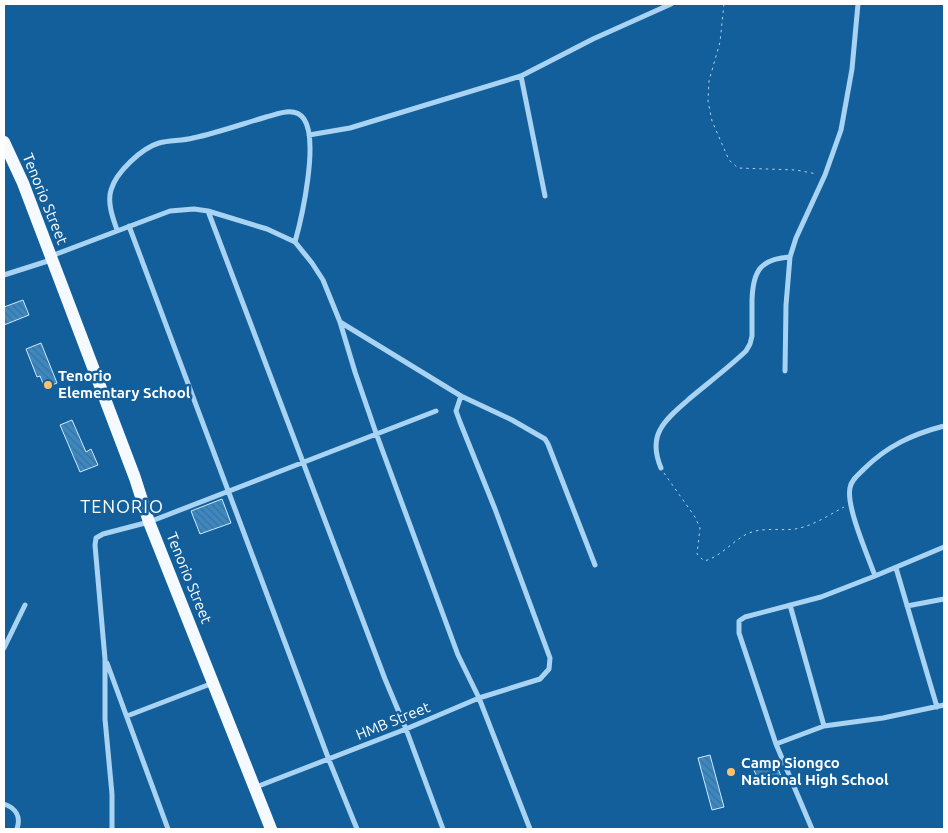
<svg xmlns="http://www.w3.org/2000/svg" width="948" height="833" viewBox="0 0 948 833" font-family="Ubuntu,sans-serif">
<defs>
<pattern id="building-back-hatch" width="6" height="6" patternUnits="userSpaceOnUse" patternTransform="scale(1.25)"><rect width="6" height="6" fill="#3c88c2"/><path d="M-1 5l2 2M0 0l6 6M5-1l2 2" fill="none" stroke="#427093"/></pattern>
</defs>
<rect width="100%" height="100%" fill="#135f9b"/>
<path fill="url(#building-back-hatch)" stroke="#d0eafd" d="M23,300L29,315L4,325V307Z
M41,343L57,383L45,388L40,376L37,377L26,349Z
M72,420L86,452L91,449L98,465L80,472L60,425Z
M222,499L231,523L200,534L191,511Z
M710,755L724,807L712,810L698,758Z
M775,762L781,776L760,785L754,770Z"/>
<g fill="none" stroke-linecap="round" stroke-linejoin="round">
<path stroke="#a8d3f3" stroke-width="1" stroke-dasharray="2.5 4" stroke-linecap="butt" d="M724,4L720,42L709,81L708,101L712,121L729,160L738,168L796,170L817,174
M664,473L695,517L700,528L697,554L704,561C721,557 733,540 749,533C764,527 780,531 795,529C813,526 829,515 844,507"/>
<path stroke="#a8d3f3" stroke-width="5" d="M521,76L545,196
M309,135L350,128L521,76L593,39L671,4
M208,211L267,229L295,242L312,263L323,280L340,322L355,372L376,433L458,655L479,698L530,829
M129,226L329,760L357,829
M117,230C113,218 107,203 111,190C116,172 142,148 159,143C170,140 182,141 193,138C217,133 242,124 266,117C278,114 295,106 304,119C319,141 302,217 295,242
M51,256L170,211L194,209L208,211L385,679L406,729L443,829
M4,275L51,260
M785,371L786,305L790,257L796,238L825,175L841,130L852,69L858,4
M461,396L512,420L545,439L548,444L595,565
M661,468C656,456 653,443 660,430C666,418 679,408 689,399C708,383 728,368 746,351L750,344L752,336C752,324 752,312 752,300C753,271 760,259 790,257
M896,568L937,707
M875,576C868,556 846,507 850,488C851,480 859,474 864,469C887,446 913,434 944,426
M790,605L824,726
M907,606L944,599
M4,648L25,605
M107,663L168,829
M127,716L213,683
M776,744L824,726L883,718L944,705
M256,787L406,729L479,698L540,679L549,669L550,658L495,509L460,422L456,411L461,396L340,322
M4,804C16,808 21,817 17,829
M112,829V794L105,719V659L95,545L96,538L103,534L149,522L436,411
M812,829L776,744L739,633V621L745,617L821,597L875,576L944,547"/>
<path stroke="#f4faff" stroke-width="12" d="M4,142L23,183L135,478L149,522L271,829"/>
</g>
<g fill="#ffc26a" stroke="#135f9b" stroke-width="2">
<circle cx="48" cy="385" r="5"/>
<circle cx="731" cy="772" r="5"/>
</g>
<g text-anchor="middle" stroke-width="5" stroke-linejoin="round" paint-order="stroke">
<g font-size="15" fill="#fff" stroke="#135f9b">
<text transform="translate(45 199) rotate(68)" y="5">Tenorio Street</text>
<text transform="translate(189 578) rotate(68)" y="5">Tenorio Street</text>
<text transform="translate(393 721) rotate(-22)" y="5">HMB Street</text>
</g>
<g font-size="15" font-weight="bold" fill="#fff" stroke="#135f9b" text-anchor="start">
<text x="58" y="381">Tenorio<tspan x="58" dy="17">Elementary School</tspan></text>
<text x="741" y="768">Camp Siongco<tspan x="741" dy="17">National High School</tspan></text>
</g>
<g font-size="18" letter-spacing="1" fill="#fff" stroke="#135f9b">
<text x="122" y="513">TENORIO</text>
</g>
</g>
<rect width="948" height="833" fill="none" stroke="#ffffff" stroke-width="10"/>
</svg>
